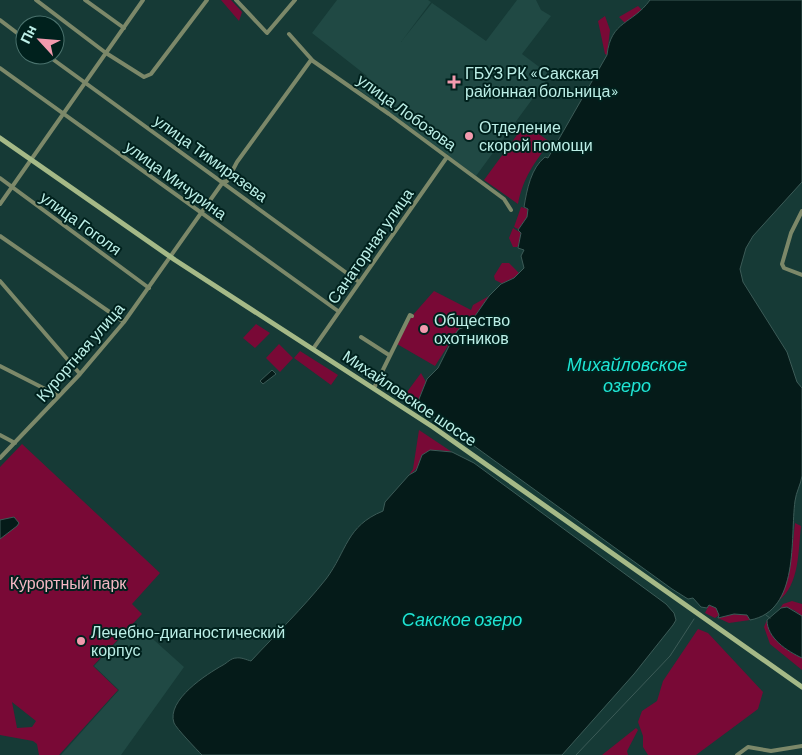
<svg xmlns="http://www.w3.org/2000/svg" width="802" height="755" viewBox="0 0 802 755" font-family="Barlow,sans-serif">
<rect width="100%" height="100%" fill="#163a36"/>
<path fill="#204944" d="M337,0H428L431,2L401,42L432,3L486,41L517,0H536L541,10L551,16L522,54L550,75L476,176L358,89L367,76L312,33Z
M135,623L184,667L121,755H61L119,690L94,666Z"/>
<path fill="#790936" fill-rule="evenodd" d="M221,0H231L242,12L239,21Z
M638,6L642,10L625,23L619,17Z
M605,16L610,30L607,55L605,54L598,21Z
M525,124L550,142C534,163 523,178 518,204L484,180Z
M521,207L528,209L527,217L520,230L514,227Z
M513,228L521,233L520,244L517,247H513L509,238Z
M502,263H509L520,274L503,284L495,280L494,276Z
M434,291L471,310L473,305L489,296L468,326L460,327L435,366L397,344L412,316Z
M256,324L270,333L255,348L243,338Z
M279,344L293,358L280,372L266,358Z
M300,351L338,375L331,385L294,358Z
M421,373L426,382L419,399L434,417L416,408L405,399L407,392Z
M419,430L452,452C412,445 431,461 409,475L413,469Z
M22,444L160,573L132,604L142,614L93,666L118,690L59,755H39L37,744L33,741L0,735V467ZM12,702L36,721L32,727L17,728Z
M795,523L801,526C798,550 800,585 778,601C792,576 792,550 795,523Z
M792,601L802,604V616L794,610L781,608L779,610L783,604Z
M709,605L716,608L719,615L715,618L705,613Z
M734,614L747,615L750,620L729,623L718,618Z
M767,620C768,637 787,652 802,658V670L770,644L764,627Z
M698,629L708,633L763,692L758,709L696,755H648L643,747V736L638,722L642,711L657,701L663,681Z
M636,728L638,730L627,751L628,755H602Z"/>
<path fill="#051b19" stroke="#3c5b57" d="M650,0H802V182L753,236L746,248L740,269L743,282L787,352L797,382L802,388C802,416 802,447 802,476C801,484 796,492 795,501C790,538 800,611 750,620L747,615L734,614L718,618L719,615L716,608L709,605L707,608L701,607L693,598L688,599L672,589L434,417L422,405L419,399L427,379L438,368L455,334L459,329L468,326L489,296L501,284L514,278L524,268L521,256L524,250L518,248L521,233L518,230L527,217L528,209L524,207C527,189 531,168 545,157L548,158L607,55C611,20 632,25 650,0Z
M272,370L276,374L263,384L260,381Z
M430,450L452,452L474,463L666,604L674,613L676,620L673,625L634,674L562,755H202C197,750 176,728 174,723C166,700 207,674 223,665C227,663 231,658 236,658C241,657 247,660 251,661C276,634 303,608 326,579C347,551 346,526 383,511L385,502L409,475L416,471L422,455Z
M14,517L19,523L17,526L0,539V520Z
M787,607L802,616V658C787,651 767,638 767,620L781,608Z"/>
<g fill="none" stroke-linecap="round" stroke-linejoin="round">
<path stroke="#3c5b57" stroke-width="1" d="M766,615L770,618
M576,755L670,656L694,619"/>
<path stroke="#7c8869" stroke-width="4" d="M36,0L106,53L144,77L151,74L207,0
M85,0L124,28
M236,0L267,33L295,0
M0,20L25,39
M289,34L313,61L389,114L504,199L511,210
M47,55L359,282
M0,68L338,311
M0,178L149,288
M0,204L143,0
M802,211L791,233L782,264L784,268L802,275
M0,236L124,322
M0,281L80,374
M361,337L389,355
M313,349L447,157
M0,366L59,396
M374,388L410,315L412,316
M0,435L15,443
M0,458L80,374L124,322L223,182L227,181L237,162L311,60
M737,755L748,747L771,751L802,746"/>
<path stroke="#a5b987" stroke-width="5" d="M0,138L175,260L433,427L802,687"/>
</g>
<g fill="#f29aae" stroke="#00211d" stroke-width="2">
<path d="M451.5 74.5h5v5h5v5h-5v5h-5v-5h-5v-5h5z"/>
<circle cx="469" cy="136" r="5"/>
<circle cx="424" cy="329" r="5"/>
<circle cx="81" cy="641" r="5"/>
</g>
<g text-anchor="middle" stroke-width="4" stroke-linejoin="round" paint-order="stroke">
<g font-size="16" fill="#bcefe7" stroke="#00211d" text-anchor="start">
<text x="465" y="79">ГБУЗ РК «Сакская<tspan x="465" dy="18">районная больница»</tspan></text>
<text x="479" y="133">Отделение<tspan x="479" dy="18">скорой помощи</tspan></text>
<text x="434" y="326">Общество<tspan x="434" dy="18">охотников</tspan></text>
<text x="91" y="638">Лечебно-диагностический<tspan x="91" dy="18">корпус</tspan></text>
</g>
<g font-size="16" fill="#bcefe7" stroke="#00211d">
<text transform="translate(407 112) rotate(36)" y="6">улица Лобозова</text>
<text transform="translate(211 158) rotate(36)" y="6">улица Тимирязева</text>
<text transform="translate(176 180) rotate(36)" y="6">улица Мичурина</text>
<text transform="translate(81 223) rotate(36)" y="6">улица Гоголя</text>
<text transform="translate(370 246) rotate(-55)" y="6">Санаторная улица</text>
<text transform="translate(80 352) rotate(-49)" y="6">Курортная улица</text>
<text transform="translate(410 398) rotate(34)" y="6">Михайловское шоссе</text>
</g>
<g font-size="16" fill="#f4b7c3" stroke="#00211d">
<text x="68" y="589">Курортный парк</text>
</g>
<g font-size="18" font-style="italic" fill="#1fe5d4" stroke="#00211d">
<text x="627" y="371">Михайловское<tspan x="627" dy="21">озеро</tspan></text>
<text x="462" y="626">Сакское озеро</text>
</g>
</g>
<g transform="translate(40 40) rotate(296)"><circle r="24" fill="#00211d" stroke="#4b736e"/>
<path d="M0-4L9 19L0 12L-9 19Z" fill="#f29aae"/>
<text y="-8" font-size="14" font-weight="bold" text-anchor="middle" fill="#bcefe7">Пн</text>
</g>
</svg>
